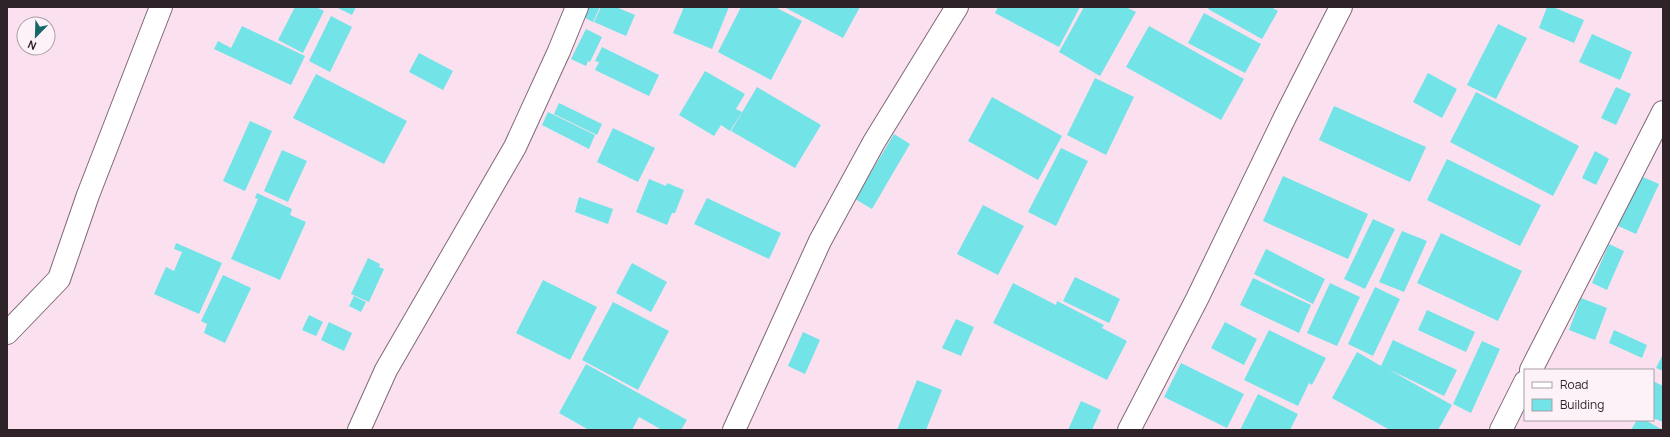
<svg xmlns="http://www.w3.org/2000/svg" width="1670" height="437" viewBox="0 0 1670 437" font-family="Manrope,sans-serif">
<rect width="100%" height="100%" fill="#fbe0f0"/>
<path fill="#72e3e6" d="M295,7H316L324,11L303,53L278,40Z
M336,7H356L352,15Z
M581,7H600L593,22L578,14Z
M601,7H616L635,15L626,36L594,22Z
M684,7H729L712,49L673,33Z
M741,7H775L802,21L771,80L718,52Z
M784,7H860L843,38Z
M998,7H1080L1059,47L995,13Z
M1084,7H1126L1136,12L1100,76L1059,52Z
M1209,7H1271L1278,11L1262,39L1208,9Z
M1547,7H1553L1584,20L1574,43L1539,28Z
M1204,13L1261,44L1245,73L1188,43Z
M331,16L352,27L330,72L309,61Z
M1498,24L1527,38L1496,99L1467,85Z
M242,26L305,56L291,85L214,49L218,41L231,48Z
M1149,26L1244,79L1221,120L1126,67Z
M586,29L602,37L590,62L588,61L586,66L571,59Z
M1592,34L1632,52L1620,80L1579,62Z
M602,47L659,75L649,96L595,70L599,62L595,61Z
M419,53L453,71L443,90L409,72Z
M705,71L745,94L736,109L742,112L730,131L721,125L714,136L679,115Z
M1428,73L1457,89L1442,118L1413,102Z
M316,74L407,121L384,164L293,118Z
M1095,78L1134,97L1106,155L1067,135Z
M757,87L821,125L795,168L731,131Z
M1616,87L1631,94L1616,125L1601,118Z
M1476,92L1579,146L1553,196L1450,142Z
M992,97L1062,136L1038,180L968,141Z
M559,103L602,124L597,135L554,114Z
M1334,106L1426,147L1410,182L1319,140Z
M548,112L595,135L589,149L542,125Z
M250,121L272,131L245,191L223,181Z
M613,128L655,148L638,182L597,162Z
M894,134L910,144L872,209L855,199Z
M1061,148L1088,161L1056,226L1028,212Z
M282,150L307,161L288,202L264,191Z
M1595,151L1609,159L1596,185L1582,178Z
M1447,159L1541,205L1520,246L1427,200Z
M1638,175L1659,184L1636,234L1616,225Z
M1283,176L1368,214L1348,259L1263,221Z
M649,179L666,186L667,183L684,190L675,213H672L667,225L636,212Z
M257,193L292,209L290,215L306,222L280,280L231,259L258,199L255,198Z
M579,197L613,209L608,224L575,212Z
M707,198L781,233L769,259L694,224Z
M983,205L1024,226L998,275L957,254Z
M1373,219L1395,229L1365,289L1344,279Z
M1402,231L1427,241L1404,292L1379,282Z
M1441,233L1522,271L1498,321L1417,283Z
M176,243L222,263L199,314L154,294L166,267L174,271L182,252L174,249Z
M1609,244L1624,251L1607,290L1592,283Z
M1266,249L1325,279L1313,304L1254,274Z
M368,258L380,264L379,267L384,269L369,302L351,294Z
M632,263L667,282L651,312L616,293Z
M223,275L251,288L225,343L204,333L207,324L201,321Z
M1075,277L1120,299L1109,323L1063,301Z
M1253,278L1311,305L1299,333L1240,305Z
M543,280L597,307L570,360L516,333Z
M1013,283L1056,305L1057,301L1104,325L1102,328L1127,341L1107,380L993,323Z
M1330,283L1360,297L1337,346L1307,333Z
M1375,287L1400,299L1373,356L1348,344Z
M354,296L366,302L361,312L349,306Z
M1581,298L1607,308L1595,340L1569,330Z
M613,302L669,331L638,390L582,360Z
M1427,310L1475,332L1466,352L1418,330Z
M309,315L323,322L316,336L302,330Z
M956,319L974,327L961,356L942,348Z
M329,322L352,333L344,351L321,340Z
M1225,322L1257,339L1244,365L1211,348Z
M1269,330L1326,358L1312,385L1309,383L1298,406L1244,380Z
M1614,330L1647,345L1642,358L1609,343Z
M803,332L820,340L805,374L788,366Z
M1393,340L1457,370L1444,396L1388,369L1452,405L1438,430H1390L1332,398L1357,352L1381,366Z
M1482,341L1500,349L1471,413L1453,404Z
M1663,354V371L1656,368Z
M1181,363L1244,394L1227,428L1164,397Z
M586,364L687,420L681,430H662L639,417L632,430H589L559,413Z
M917,380L942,390L926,430H897Z
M1653,381L1663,386V422L1653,418Z
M1258,394L1298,414L1290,430H1240Z
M1081,401L1101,410L1092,430H1068Z
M1637,420H1645L1663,430H1631Z"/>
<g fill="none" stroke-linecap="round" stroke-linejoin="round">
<g stroke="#816977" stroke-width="24">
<path id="minor" d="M7,333L59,279L88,195L161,7
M1531,370L1663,112
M359,430L386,370L515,147L559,51L577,7
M734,430L820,241L874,142L957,7
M1129,430L1197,299L1286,115L1341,7
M1501,430L1525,382"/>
</g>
<use href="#minor" stroke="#fff" stroke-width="22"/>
</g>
<rect width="1670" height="437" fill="none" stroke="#2d2329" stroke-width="16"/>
<rect x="1524" y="369" width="130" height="52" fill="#fef2f9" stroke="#aa9fa6"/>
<rect x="1532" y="382" width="20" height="6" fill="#ffffff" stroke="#aa9fa6"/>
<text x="1560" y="389" font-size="12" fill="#2d2329">Road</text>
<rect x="1532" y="399" width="20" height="12" fill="#72e3e6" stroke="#aa9fa6"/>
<text x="1560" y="409" font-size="12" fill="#2d2329">Building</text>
<g transform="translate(36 36) rotate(203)"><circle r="19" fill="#fef2f9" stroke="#aa9fa6"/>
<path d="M0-3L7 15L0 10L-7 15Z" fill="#176668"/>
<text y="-6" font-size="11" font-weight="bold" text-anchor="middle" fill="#2d2329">N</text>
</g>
</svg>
